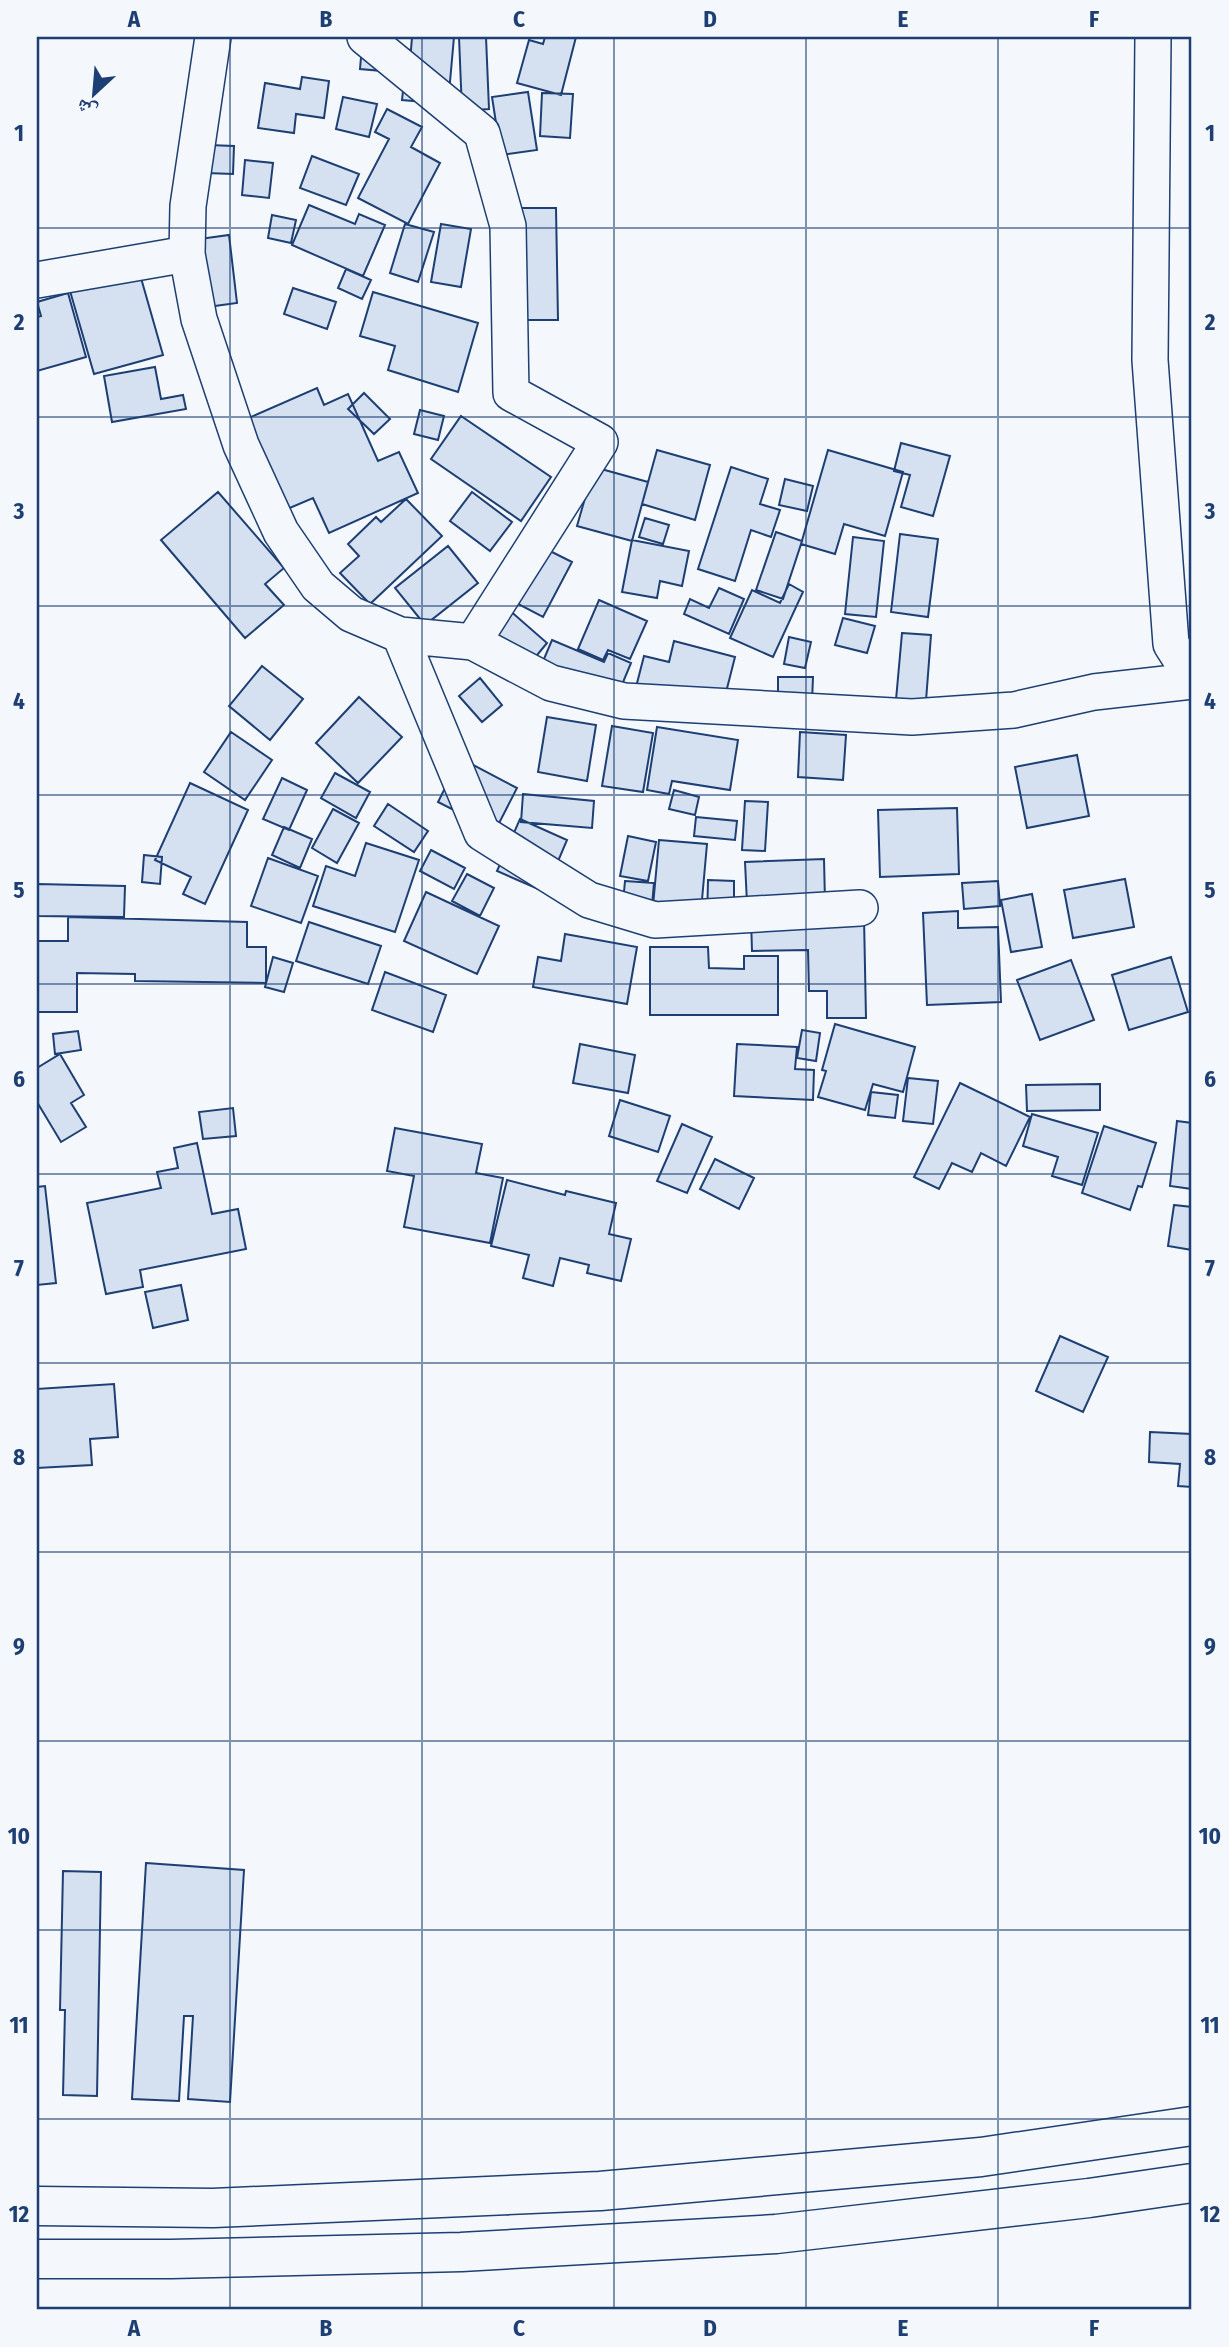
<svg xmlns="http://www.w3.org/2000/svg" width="1229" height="2347" viewBox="0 0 1229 2347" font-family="'Fira Sans Condensed','Noto Naskh Arabic',sans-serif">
<rect width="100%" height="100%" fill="#f4f7fb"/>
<path fill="#d5e0f0" stroke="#1d3f73" stroke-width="2" d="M412,37H454L448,104L402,100L405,73L360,69L362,46L411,50Z
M459,37H486L489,109L462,111Z
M545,37H576L561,95L517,83L529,40L543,44Z
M302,77L329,81L324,118L296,114L294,133L258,128L265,83L300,89Z
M528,92L537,150L501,155L492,97Z
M542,93L573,94L570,138L540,136Z
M343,97L377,104L369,137L336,129Z
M387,109L422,127L411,147L440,163L408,224L358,198L389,139L375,132Z
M208,145L234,146L233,174L206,173Z
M312,156L359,174L346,205L300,188Z
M245,160L273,163L269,198L242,195Z
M309,205L355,224L359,214L385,225L363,276L292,245Z
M492,208H556L558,320H527L492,249H526V236H492Z
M272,215L296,220L291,243L268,238Z
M405,224L434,232L418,282L390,273Z
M441,224L471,229L461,287L431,282Z
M229,235L237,303L200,308L192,240Z
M346,269L371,280L362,299L338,288Z
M139,271L163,355L94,374L70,291Z
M293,288L336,302L327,329L284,314Z
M373,292L478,323L458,392L388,370L395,346L360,336Z
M68,293L86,357L37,371V317L41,316L37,302Z
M155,367L161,399L183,395L186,409L112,422L104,376Z
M317,388L324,405L348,394L378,461L399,452L418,493L329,533L313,498L285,510L244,420Z
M364,393L390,419L374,434L348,409Z
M420,410L444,416L438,440L414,434Z
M461,416L551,477L521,521L431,459Z
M901,443L950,456L933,516L901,507L910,475L894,471Z
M657,450L710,465L695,520L642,504Z
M828,450L903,472L885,536L844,524L835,554L801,544Z
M594,467L648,482L632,541L577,526Z
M731,467L768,479L760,504L780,510L771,537L751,530L735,581L698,569Z
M785,479L813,486L807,511L779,505Z
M218,492L284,568L265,584L284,605L245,638L161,540Z
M472,492L512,522L490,551L450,521Z
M406,499L442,536L370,604L340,573L359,556L348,544L376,517L381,522Z
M645,518L669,525L663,544L639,537Z
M776,532L802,541L783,599L756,590Z
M900,534L938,539L928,617L891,612Z
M853,537L884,541L876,617L845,614Z
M632,540L689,551L682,586L660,581L657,598L622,592Z
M530,541L572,562L543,617L501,595Z
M448,546L478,583L425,625L395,588Z
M789,584L803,592L773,657L730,638L752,590L780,603Z
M719,588L744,599L729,634L684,614L690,599L709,608Z
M599,600L647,621L630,659L608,650L603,660L578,649Z
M508,609L547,643L528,666L489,631Z
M843,618L875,626L867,653L835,645Z
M902,633L931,635L925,714L895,711Z
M789,637L811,642L805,668L784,664Z
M552,640L604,662L608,653L631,663L614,704L538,673Z
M674,641L735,657L722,708L636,687L644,656L669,662Z
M262,666L303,699L270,740L229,706Z
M778,677H813L812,702L778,701Z
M480,678L502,705L482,722L459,696Z
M359,697L402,737L358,783L316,743Z
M547,717L596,725L587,781L538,772Z
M612,726L653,733L643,792L602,786Z
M657,727L738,740L730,790L672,781L669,794L647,790Z
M231,732L272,760L245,800L204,772Z
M800,732L846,735L843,780L798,777Z
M1077,755L1089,816L1027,828L1015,767Z
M460,758L517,788L495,831L438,802Z
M335,773L370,792L356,818L321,798Z
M282,778L307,790L289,830L263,819Z
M190,783L248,810L205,904L183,894L191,877L155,860Z
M674,790L699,797L695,815L669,809Z
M523,794L594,801L592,828L521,822Z
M745,801L768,802L765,851L742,850Z
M388,804L428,831L414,852L374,826Z
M957,808L959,874L880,877L878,810Z
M333,809L359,823L337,863L312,848Z
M696,817L737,821L735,840L694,836Z
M520,819L567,840L545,892L497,871Z
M284,827L312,839L300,868L272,855Z
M628,836L656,842L648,881L620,876Z
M659,840L707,844L701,911L653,906Z
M366,843L419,860L395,932L313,906L326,866L355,876Z
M431,850L465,868L454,889L420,871Z
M144,855L162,857L160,884L142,882Z
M268,858L318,876L301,923L251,906Z
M824,859L825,901L747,903L745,862Z
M467,874L494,888L480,916L452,901Z
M1125,879L1134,927L1073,938L1064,890Z
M708,880L734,881V923L707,922Z
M625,881L654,883L650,926L621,924Z
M998,881L1000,906L964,909L962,883Z
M37,884L125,886L124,917L37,916Z
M426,892L499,926L477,974L404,941Z
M1032,894L1042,947L1011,952L1001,900Z
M958,911V928L998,927L1001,1002L927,1005L923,913Z
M68,917L247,922V947H266V983L135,981V974L77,973V1012H37V941H68Z
M864,917L866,1018H827V991H809L808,950L752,951L751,919Z
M309,922L381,946L368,984L296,961Z
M565,934L637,947L627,1004L533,987L538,957L561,961Z
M650,947H708L709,968L744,969V956H778V1015H650Z
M273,957L293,963L284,992L265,987Z
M1171,957L1188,1012L1129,1030L1112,975Z
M1071,960L1094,1020L1040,1040L1017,980Z
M385,972L446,995L433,1032L372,1010Z
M835,1024L915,1047L903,1092L873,1084L865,1110L818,1097L826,1071L822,1070Z
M802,1030L820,1033L816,1061L797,1058Z
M78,1031L81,1050L55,1054L53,1034Z
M580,1044L635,1055L628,1093L573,1083Z
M737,1044L797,1047L795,1069L814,1070L813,1100L734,1096Z
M60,1054L84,1095L71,1103L86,1127L61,1142L37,1102V1068Z
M908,1078L938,1081L933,1124L903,1121Z
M960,1083L1030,1117L1006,1166L981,1153L972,1172L952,1163L939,1189L914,1177Z
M1100,1084V1110L1027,1111L1026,1085Z
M871,1092L898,1095L895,1118L868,1115Z
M620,1100L670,1116L658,1152L609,1136Z
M233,1108L236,1136L203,1139L199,1112Z
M1032,1114L1098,1133L1082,1185L1052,1176L1058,1157L1023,1146Z
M1177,1121L1192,1123V1189L1170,1186Z
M682,1124L712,1137L687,1193L657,1181Z
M1104,1126L1156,1143L1142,1187L1138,1186L1130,1210L1082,1193Z
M395,1128L482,1144L476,1173L503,1178L490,1243L404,1227L414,1176L387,1171Z
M197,1143L212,1214L238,1209L246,1249L140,1270L143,1287L106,1294L87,1203L161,1188L157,1172L178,1168L174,1148Z
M715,1159L754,1178L739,1209L700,1189Z
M507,1180L565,1195L566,1191L616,1203L609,1234L631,1239L621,1281L587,1273L589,1265L560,1258L553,1286L523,1278L529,1255L491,1246Z
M45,1186L56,1283L37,1285V1187Z
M1174,1205L1192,1207V1250L1168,1246Z
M181,1285L188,1320L153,1328L145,1292Z
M1060,1336L1108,1357L1083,1412L1036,1391Z
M37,1382V1389L114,1384L118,1437L90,1439L92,1465L37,1468Z
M1150,1432L1192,1434V1487L1178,1486L1180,1464L1149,1462Z
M146,1863L244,1870L230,2102L188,2099L193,2016H184L179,2101L132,2099Z
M63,1871L101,1872L97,2096L63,2095L65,2010H60Z"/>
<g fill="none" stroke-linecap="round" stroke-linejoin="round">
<g stroke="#1d3f73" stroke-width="38">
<path id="street" d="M213,37L188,206L187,254L199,319L241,445L281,532L318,586L351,614L400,635L473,642L551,683L624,701L912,717L1014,710L1094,692L1192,681
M365,37L482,133L508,226L511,393L600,442L473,642
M1153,37L1150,360L1171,644L1192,677
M37,280L187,254
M400,635L482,833L589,900L655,920L860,908"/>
</g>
<g stroke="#1d3f73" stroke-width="41">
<path id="highway" d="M37,2206L213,2208L600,2191L981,2157L1192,2126
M37,2259H171L461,2252L776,2234L1089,2198L1192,2183"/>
</g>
<use href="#street" stroke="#f4f7fb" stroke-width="35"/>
<use href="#highway" stroke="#f4f7fb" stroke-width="38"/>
</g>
<path fill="none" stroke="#1d3f73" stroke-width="2" stroke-opacity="0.55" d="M230,37V2310M422,37V2310M614,37V2310M806,37V2310M998,37V2310M37,228H1192M37,417H1192M37,606H1192M37,795H1192M37,984H1192M37,1174H1192M37,1363H1192M37,1552H1192M37,1741H1192M37,1930H1192M37,2119H1192"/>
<rect width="1229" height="2347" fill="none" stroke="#f4f7fb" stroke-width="77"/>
<g transform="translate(94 94) rotate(206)" stroke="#f4f7fb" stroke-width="5" paint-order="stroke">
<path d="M0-5L12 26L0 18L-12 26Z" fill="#1d3f73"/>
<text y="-10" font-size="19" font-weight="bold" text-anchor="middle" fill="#1d3f73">ش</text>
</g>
<rect x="38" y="38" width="1152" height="2270" fill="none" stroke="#1d3f73" stroke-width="2.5"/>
<g font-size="23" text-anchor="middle" font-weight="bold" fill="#1d3f73">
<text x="134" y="27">A</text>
<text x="326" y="27">B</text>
<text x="519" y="27">C</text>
<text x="710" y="27">D</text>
<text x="903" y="27">E</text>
<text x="1094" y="27">F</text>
<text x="19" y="141">1</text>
<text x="1210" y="141">1</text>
<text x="19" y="330">2</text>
<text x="1210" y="330">2</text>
<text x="19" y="519">3</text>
<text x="1210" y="519">3</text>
<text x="19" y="709">4</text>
<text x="1210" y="709">4</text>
<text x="19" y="898">5</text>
<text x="1210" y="898">5</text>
<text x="19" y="1087">6</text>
<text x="1210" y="1087">6</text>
<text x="19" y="1276">7</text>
<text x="1210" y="1276">7</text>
<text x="19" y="1465">8</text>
<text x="1210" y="1465">8</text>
<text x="19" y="1654">9</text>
<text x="1210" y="1654">9</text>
<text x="19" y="1844">10</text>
<text x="1210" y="1844">10</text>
<text x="19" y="2033">11</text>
<text x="1210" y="2033">11</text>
<text x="19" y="2222">12</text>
<text x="1210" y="2222">12</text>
<text x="134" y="2336">A</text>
<text x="326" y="2336">B</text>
<text x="519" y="2336">C</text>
<text x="710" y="2336">D</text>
<text x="903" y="2336">E</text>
<text x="1094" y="2336">F</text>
</g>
</svg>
